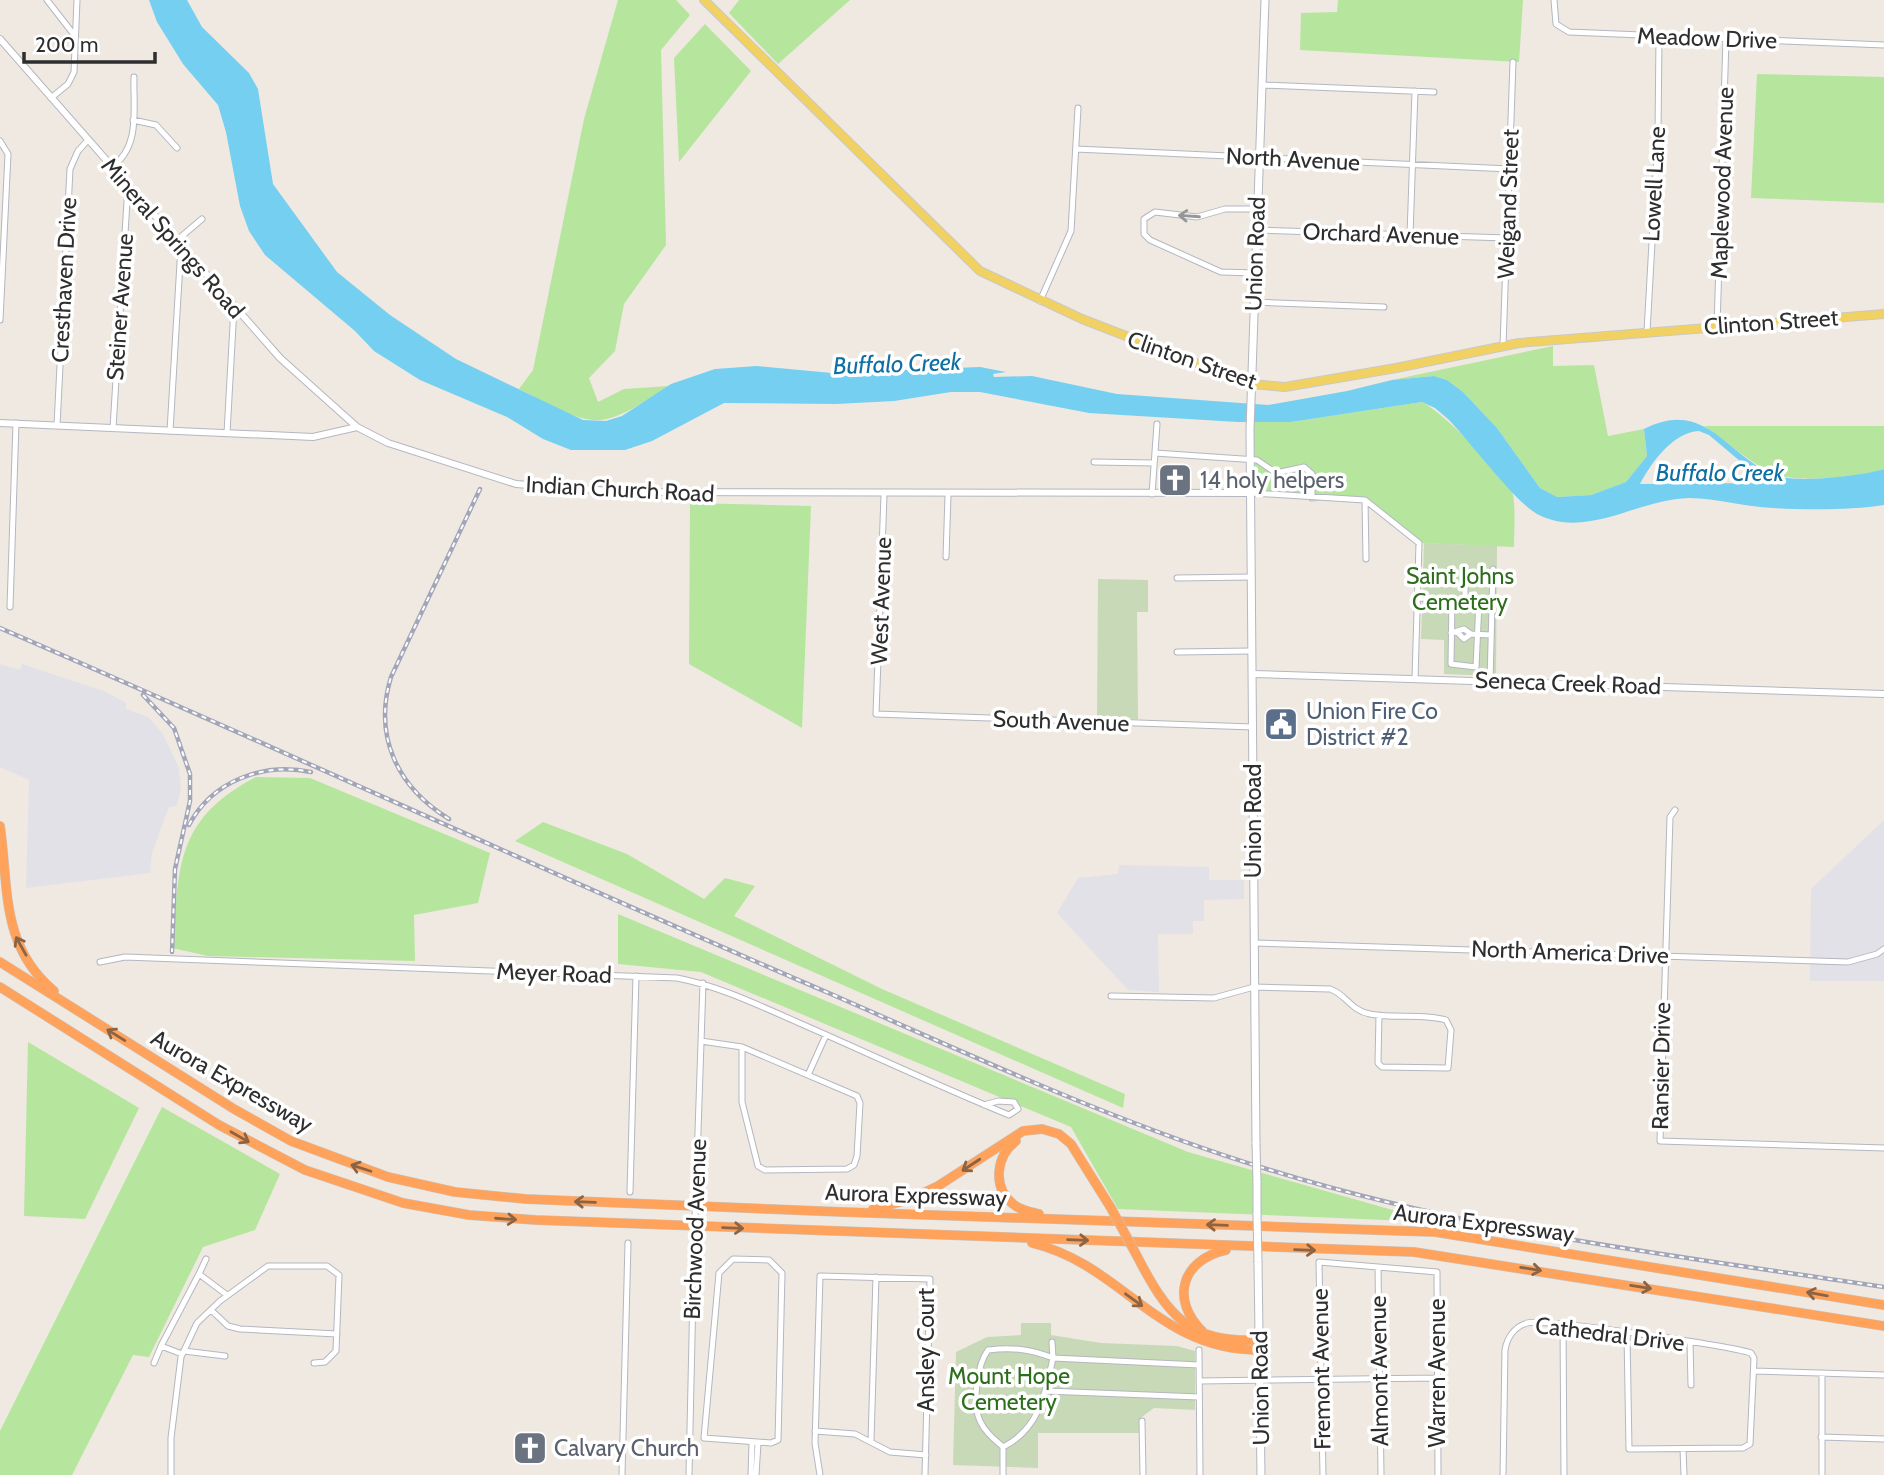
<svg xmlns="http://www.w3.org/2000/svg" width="1884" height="1475" viewBox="0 0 1884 1475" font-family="Cabin,sans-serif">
<rect width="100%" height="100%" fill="#efe9e1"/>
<path fill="#e3e1e8" d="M0,664L20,670L22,664L104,691L126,703V709L148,717L163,734L179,768L181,787L177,806L169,807L152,853L150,873L26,888L29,780L0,767Z
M1884,820V981H1810L1811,889Z
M1119,865L1209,867V880H1244V899L1204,900V921H1193V934H1158L1159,992L1128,990L1057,913L1078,878L1118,874Z"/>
<path fill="#b6e59e" d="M618,0H676L690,15L661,50L666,245L624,304L615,351L589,378L598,402L624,389L669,386C595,434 596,428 519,389L533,370L584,119Z
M739,0H850L778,64L729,13Z
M1338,0H1523L1519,62L1300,50L1301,13L1337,12Z
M705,24L751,71L679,162L674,58Z
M1757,74L1884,77V203L1751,198Z
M1553,346V366L1594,365L1608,436L1644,429L1647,456L1626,482L1591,495L1557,497L1540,488L1497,428L1463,392L1447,380L1434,376L1392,380Z
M1422,402C1440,410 1504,473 1512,491C1516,502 1514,533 1514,547L1419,543L1365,500L1252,493V422H1291Z
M1704,426H1884V469C1861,477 1793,484 1772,473C1747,461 1727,441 1704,426Z
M690,503L811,506L802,728L689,664Z
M256,777L310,778L490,853L478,903L414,915L415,961L208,956L172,948C180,866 174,820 256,777Z
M543,822L627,854L704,899L725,878L755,886L734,916L882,989L1125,1094L1123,1108L515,841Z
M618,914L1188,1152L1435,1222L1118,1209L1071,1127L701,972L618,964Z
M28,1042L139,1108L85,1219L24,1216Z
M162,1107L280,1174L255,1230L203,1247L149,1357L133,1355L72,1475H0V1431Z"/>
<path fill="#c8d9b8" d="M1424,543L1497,546L1496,676L1444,674V640L1421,639Z
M1098,579L1148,580V612H1137L1138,719L1097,718Z
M1021,1323H1051V1335L1101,1343L1177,1346L1195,1351V1410L1154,1408L1139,1419V1433H1038V1468L953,1465L956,1352L987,1337L1021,1335Z"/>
<path fill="#75cff0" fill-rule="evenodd" d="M149,0H187L202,27L249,73L258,89L273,184L337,272L390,315L456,359L583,420L606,421L622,416L671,384L715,369L757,366L832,373L980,367L1006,372L993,374L994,377L1032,376L1117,394L1268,405L1347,391L1392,380L1434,376L1447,380L1463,392L1497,428L1540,488L1557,497L1591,495L1626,482L1647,456L1644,429C1707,397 1726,457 1777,476C1798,483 1862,476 1884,469V505C1855,510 1803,510 1773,508C1745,507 1717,498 1689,498C1638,499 1588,539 1539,515C1516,504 1470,441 1448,419L1435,408L1422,402L1291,422H1238L1089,413L980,392H951L894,401L836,404L724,403L652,441L625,450H571L543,439L507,417L420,380L374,351L355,331L265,255L249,231L240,206L226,132L218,105L183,64L157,22ZM1699,431L1709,435L1766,483L1640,484C1651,463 1673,432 1699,431Z"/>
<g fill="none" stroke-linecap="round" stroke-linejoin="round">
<g stroke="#b4b7c1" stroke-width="7">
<path id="minor" d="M47,0L75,36
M1554,0L1556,24L1569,32L1884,45
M1262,85L1434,92
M51,98L68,84L74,72L77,0
M133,120L156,125L177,148
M0,141L8,154L0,320
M1076,149L1510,169
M112,167C141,146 133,109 134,77
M1256,230L1507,238
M1410,235L1415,91
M176,241L202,219
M1254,273L1221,272L1150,240L1144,234V219L1155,212L1197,217L1225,209H1256
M1040,301L1071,231L1078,108
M1253,302L1384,307
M1717,327L1726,39
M1647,332L1658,135L1659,36
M1503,346L1513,62
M57,425L70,169L78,151L88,140
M113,428L128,185
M170,431L181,246
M227,433L234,307
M1155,453L1257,460L1276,473L1304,467L1312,474V498
M1094,462L1154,463
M1252,493L1365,500L1419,543L1415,679
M1152,494L1157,424
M884,495L876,714L1253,727
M1365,500L1366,559
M946,557L948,495
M1177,578L1252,577
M1417,598L1476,600L1479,602L1476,667L1451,664L1452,600
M1465,600V575L1468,572L1493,574
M10,607L16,423
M1451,633L1464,629L1471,634L1491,635
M1458,633L1464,639L1471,634
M1177,652L1252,651
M1490,681L1493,569
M1675,810L1670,817L1660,1141L1884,1148
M1254,943L1848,962L1877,954L1884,949
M100,962L125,957L677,978C719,986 758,1005 797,1022C868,1053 938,1086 1009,1115L1018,1109L1014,1102L998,1101L984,1105
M1111,996L1214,998L1254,987L1330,989C1346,994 1351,1011 1370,1014C1395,1019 1422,1013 1446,1020L1451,1030L1448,1068L1382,1067L1378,1063L1379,1015
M701,1041L742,1047L857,1096L860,1103L857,1156L854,1165L847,1169L765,1170L758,1166L742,1102V1047
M808,1075L826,1035
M696,1191L703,983
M630,1192L636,976
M733,1259L769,1260L782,1273L778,1440L771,1443L704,1438L719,1273Z
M1378,1267L1381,1475
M199,1274L206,1259
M211,1310L228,1326L240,1329L337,1334
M1563,1324L1564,1475
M1690,1343L1691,1385
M1199,1350L1200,1475
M184,1351L225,1356
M182,1354L161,1346L199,1274L227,1295
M154,1363L161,1346
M1754,1371L1884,1375
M1822,1373V1475
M1199,1381L1437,1378
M1046,1391L1199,1397
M1142,1421L1143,1475
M815,1431L855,1434L890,1452L926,1455
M1821,1437L1884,1439
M871,1440L876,1277
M1003,1447C994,1439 985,1432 980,1421C972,1404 977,1365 988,1350C1012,1347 1030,1349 1053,1358L1052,1342
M1683,1449L1684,1475
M171,1475V1438L181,1357L197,1323L220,1301L268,1266H327L339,1275L336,1351L325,1362L314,1363
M622,1475L628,1243
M689,1475L694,1245
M751,1475L752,1443
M756,1475L758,1443
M820,1475L815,1443L820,1276L930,1279L925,1475
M1003,1475V1447C1039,1429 1045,1395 1053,1358L1199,1365
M1323,1475L1319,1262L1437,1272L1438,1475
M1503,1475L1505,1350C1507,1338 1514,1327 1527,1323C1544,1318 1729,1346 1751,1353L1754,1358L1750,1444L1743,1448L1629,1449L1627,1334"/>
</g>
<g stroke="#b4b7c1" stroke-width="8">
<path id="tertiary" d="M0,39L280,358L357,427L388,443L516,484L624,492L1252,493
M0,423L313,437L357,427
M1253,674L1884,694"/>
</g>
<g stroke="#b4b7c1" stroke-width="9">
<path id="secondary" d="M1256,1144L1250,430L1265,0
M1257,1181V1215
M1258,1263L1261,1475"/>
</g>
<g stroke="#c9c9c9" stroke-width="10">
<path id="primary" d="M704,0L980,271L1082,319L1201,365L1251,384L1285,387L1396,368L1519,343L1884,314"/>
</g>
<g stroke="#c9c9c9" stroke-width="10">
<path id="motorway" d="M0,826C9,887 0,946 54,991
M0,962L234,1109L291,1141L388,1177L455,1192L526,1199L843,1212L1435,1232L1884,1305
M0,987L219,1125L305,1170L403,1203L469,1215L536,1220L1414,1252L1884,1326
M1016,1141C996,1156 992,1187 1013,1204C1020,1210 1030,1212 1039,1214
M873,1209L908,1200L938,1186L1023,1131L1042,1129L1059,1134L1071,1144L1111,1208
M1032,1243C1123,1265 1157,1350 1259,1350
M1137,1256C1167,1314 1189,1344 1259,1340
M1203,1332C1170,1300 1181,1260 1226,1250"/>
</g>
<use href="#minor" stroke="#fff" stroke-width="5"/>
<use href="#tertiary" stroke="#fff" stroke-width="6"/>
<use href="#secondary" stroke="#fff" stroke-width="7"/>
<use href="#primary" stroke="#f2d163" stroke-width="8"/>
<use href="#motorway" stroke="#ffa35c" stroke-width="9"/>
<g stroke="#a3a6b8" stroke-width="4.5">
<path id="rail" d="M0,628C278,748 553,875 831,994C975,1057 1119,1124 1270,1170C1470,1232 1678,1256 1884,1287
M143,695L174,728L190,774V801L175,869L172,952
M449,819C397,787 373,736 391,677L480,489
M189,825C212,781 263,762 311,772"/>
</g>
<use href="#rail" stroke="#fff" stroke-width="2" stroke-dasharray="5" stroke-linecap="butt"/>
<g stroke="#b4b7c1" stroke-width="7" stroke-linecap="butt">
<path id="minor-bridge" d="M694,1245L696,1191"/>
</g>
<g stroke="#b4b7c1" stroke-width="9" stroke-linecap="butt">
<path id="secondary-bridge" d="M1256,1144L1257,1181
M1257,1215L1258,1263"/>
</g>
<g stroke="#c9c9c9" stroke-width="10" stroke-linecap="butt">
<path id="motorway-bridge" d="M1111,1208L1137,1256"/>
</g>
<use href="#minor-bridge" stroke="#fff" stroke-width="5"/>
<use href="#secondary-bridge" stroke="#fff" stroke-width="7"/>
<use href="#motorway-bridge" stroke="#ffa35c" stroke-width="9"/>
</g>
<defs><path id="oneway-shaft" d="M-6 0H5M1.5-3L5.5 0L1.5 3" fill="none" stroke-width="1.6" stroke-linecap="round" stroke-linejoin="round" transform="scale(1.75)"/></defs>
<use stroke="#969696" href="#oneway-shaft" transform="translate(1189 216) rotate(-176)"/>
<g stroke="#8c6343">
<use href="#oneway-shaft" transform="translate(21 946) rotate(-119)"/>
<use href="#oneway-shaft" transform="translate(116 1035) rotate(-148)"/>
<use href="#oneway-shaft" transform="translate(240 1137) rotate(30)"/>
<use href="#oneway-shaft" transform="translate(971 1165) rotate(147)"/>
<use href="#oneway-shaft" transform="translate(361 1168) rotate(-162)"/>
<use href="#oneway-shaft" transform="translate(585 1202) rotate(-178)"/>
<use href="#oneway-shaft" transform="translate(506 1219) rotate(4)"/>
<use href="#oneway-shaft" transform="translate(1217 1225) rotate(-178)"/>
<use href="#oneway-shaft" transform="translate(733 1228) rotate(2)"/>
<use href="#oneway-shaft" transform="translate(1078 1240) rotate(2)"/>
<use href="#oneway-shaft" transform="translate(1305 1250) rotate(2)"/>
<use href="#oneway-shaft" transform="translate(1531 1269) rotate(9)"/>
<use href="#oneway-shaft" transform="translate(1641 1287) rotate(9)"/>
<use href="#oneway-shaft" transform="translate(1817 1294) rotate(-170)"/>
<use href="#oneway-shaft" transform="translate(1134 1300) rotate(36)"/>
</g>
<defs>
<g id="church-square" transform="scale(1.75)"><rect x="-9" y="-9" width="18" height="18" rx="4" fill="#6b7280" stroke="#fff"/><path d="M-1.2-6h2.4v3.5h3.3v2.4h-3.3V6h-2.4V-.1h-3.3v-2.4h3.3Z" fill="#fff"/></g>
<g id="civic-square" transform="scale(1.75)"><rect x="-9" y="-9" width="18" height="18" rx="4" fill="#5c6f8a" stroke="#fff"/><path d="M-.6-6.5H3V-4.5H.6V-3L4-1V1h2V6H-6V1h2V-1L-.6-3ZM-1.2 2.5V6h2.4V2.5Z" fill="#fff"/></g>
</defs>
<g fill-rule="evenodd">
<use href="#church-square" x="1175" y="480"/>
<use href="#civic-square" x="1281" y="724"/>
<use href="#church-square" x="530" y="1448"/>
</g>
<g text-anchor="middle" stroke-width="7" stroke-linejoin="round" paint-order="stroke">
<g font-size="23" fill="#2e2e2e" stroke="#fff">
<text transform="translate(1707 38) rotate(2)" y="8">Meadow Drive</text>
<text transform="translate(1293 159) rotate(3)" y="8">North Avenue</text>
<text transform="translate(1722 183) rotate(-88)" y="8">Maplewood Avenue</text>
<text transform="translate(1654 184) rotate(-87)" y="8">Lowell Lane</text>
<text transform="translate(1508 204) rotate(-88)" y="8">Weigand Street</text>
<text transform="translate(1381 234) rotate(2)" y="8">Orchard Avenue</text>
<text transform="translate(173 238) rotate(49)" y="8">Mineral Springs Road</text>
<text transform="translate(1255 254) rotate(-88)" y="8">Union Road</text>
<text transform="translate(64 280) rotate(-87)" y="8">Cresthaven Drive</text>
<text transform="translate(120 307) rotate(-86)" y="8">Steiner Avenue</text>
<text transform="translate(1771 322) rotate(-4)" y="8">Clinton Street</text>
<text transform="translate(1192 360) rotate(19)" y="8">Clinton Street</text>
<text transform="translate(620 489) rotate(3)" y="8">Indian Church Road</text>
<text transform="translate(881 601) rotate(-88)" y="8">West Avenue</text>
<text transform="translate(1568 683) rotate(2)" y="8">Seneca Creek Road</text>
<text transform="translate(1061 721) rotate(2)" y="8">South Avenue</text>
<text transform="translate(1253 821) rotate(-90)" y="8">Union Road</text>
<text transform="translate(1570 952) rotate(2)" y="8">North America Drive</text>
<text transform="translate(554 973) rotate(2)" y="8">Meyer Road</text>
<text transform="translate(1661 1066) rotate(-89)" y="8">Ransier Drive</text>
<text transform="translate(232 1081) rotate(30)" y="8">Aurora Expressway</text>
<text transform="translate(916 1195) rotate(2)" y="8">Aurora Expressway</text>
<text transform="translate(1484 1223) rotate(7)" y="8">Aurora Expressway</text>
<text transform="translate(695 1229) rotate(-88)" y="8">Birchwood Avenue</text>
<text transform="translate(1610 1334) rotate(7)" y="8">Cathedral Drive</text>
<text transform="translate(926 1350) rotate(-90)" y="8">Ansley Court</text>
<text transform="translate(1321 1369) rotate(-91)" y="8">Fremont Avenue</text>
<text transform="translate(1379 1371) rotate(-91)" y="8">Almont Avenue</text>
<text transform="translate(1437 1373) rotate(-90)" y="8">Warren Avenue</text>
<text transform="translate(1260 1388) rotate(-91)" y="8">Union Road</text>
</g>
<g font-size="23" fill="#5b616d" stroke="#fff" text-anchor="start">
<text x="1200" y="488">14 holy helpers</text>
<text x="554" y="1456">Calvary Church</text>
</g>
<g font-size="23" fill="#2c6e1b" stroke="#fff">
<text x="1460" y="584">Saint Johns<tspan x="1460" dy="26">Cemetery</tspan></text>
<text x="1009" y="1384">Mount Hope<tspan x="1009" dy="26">Cemetery</tspan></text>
</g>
<g font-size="23" fill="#4e5e75" stroke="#fff" text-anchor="start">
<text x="1306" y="719">Union Fire Co<tspan x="1306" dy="26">District #2</tspan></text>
</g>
<g font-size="24" font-style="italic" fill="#0d6fa3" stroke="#fff">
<text transform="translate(897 364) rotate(-2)" y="8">Buffalo Creek</text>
<text x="1720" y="481">Buffalo Creek</text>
</g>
</g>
<path d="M24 52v10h131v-10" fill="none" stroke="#2e2e2e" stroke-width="3.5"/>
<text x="35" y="52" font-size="21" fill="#2e2e2e" stroke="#ffffff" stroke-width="5" paint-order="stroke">200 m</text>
</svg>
